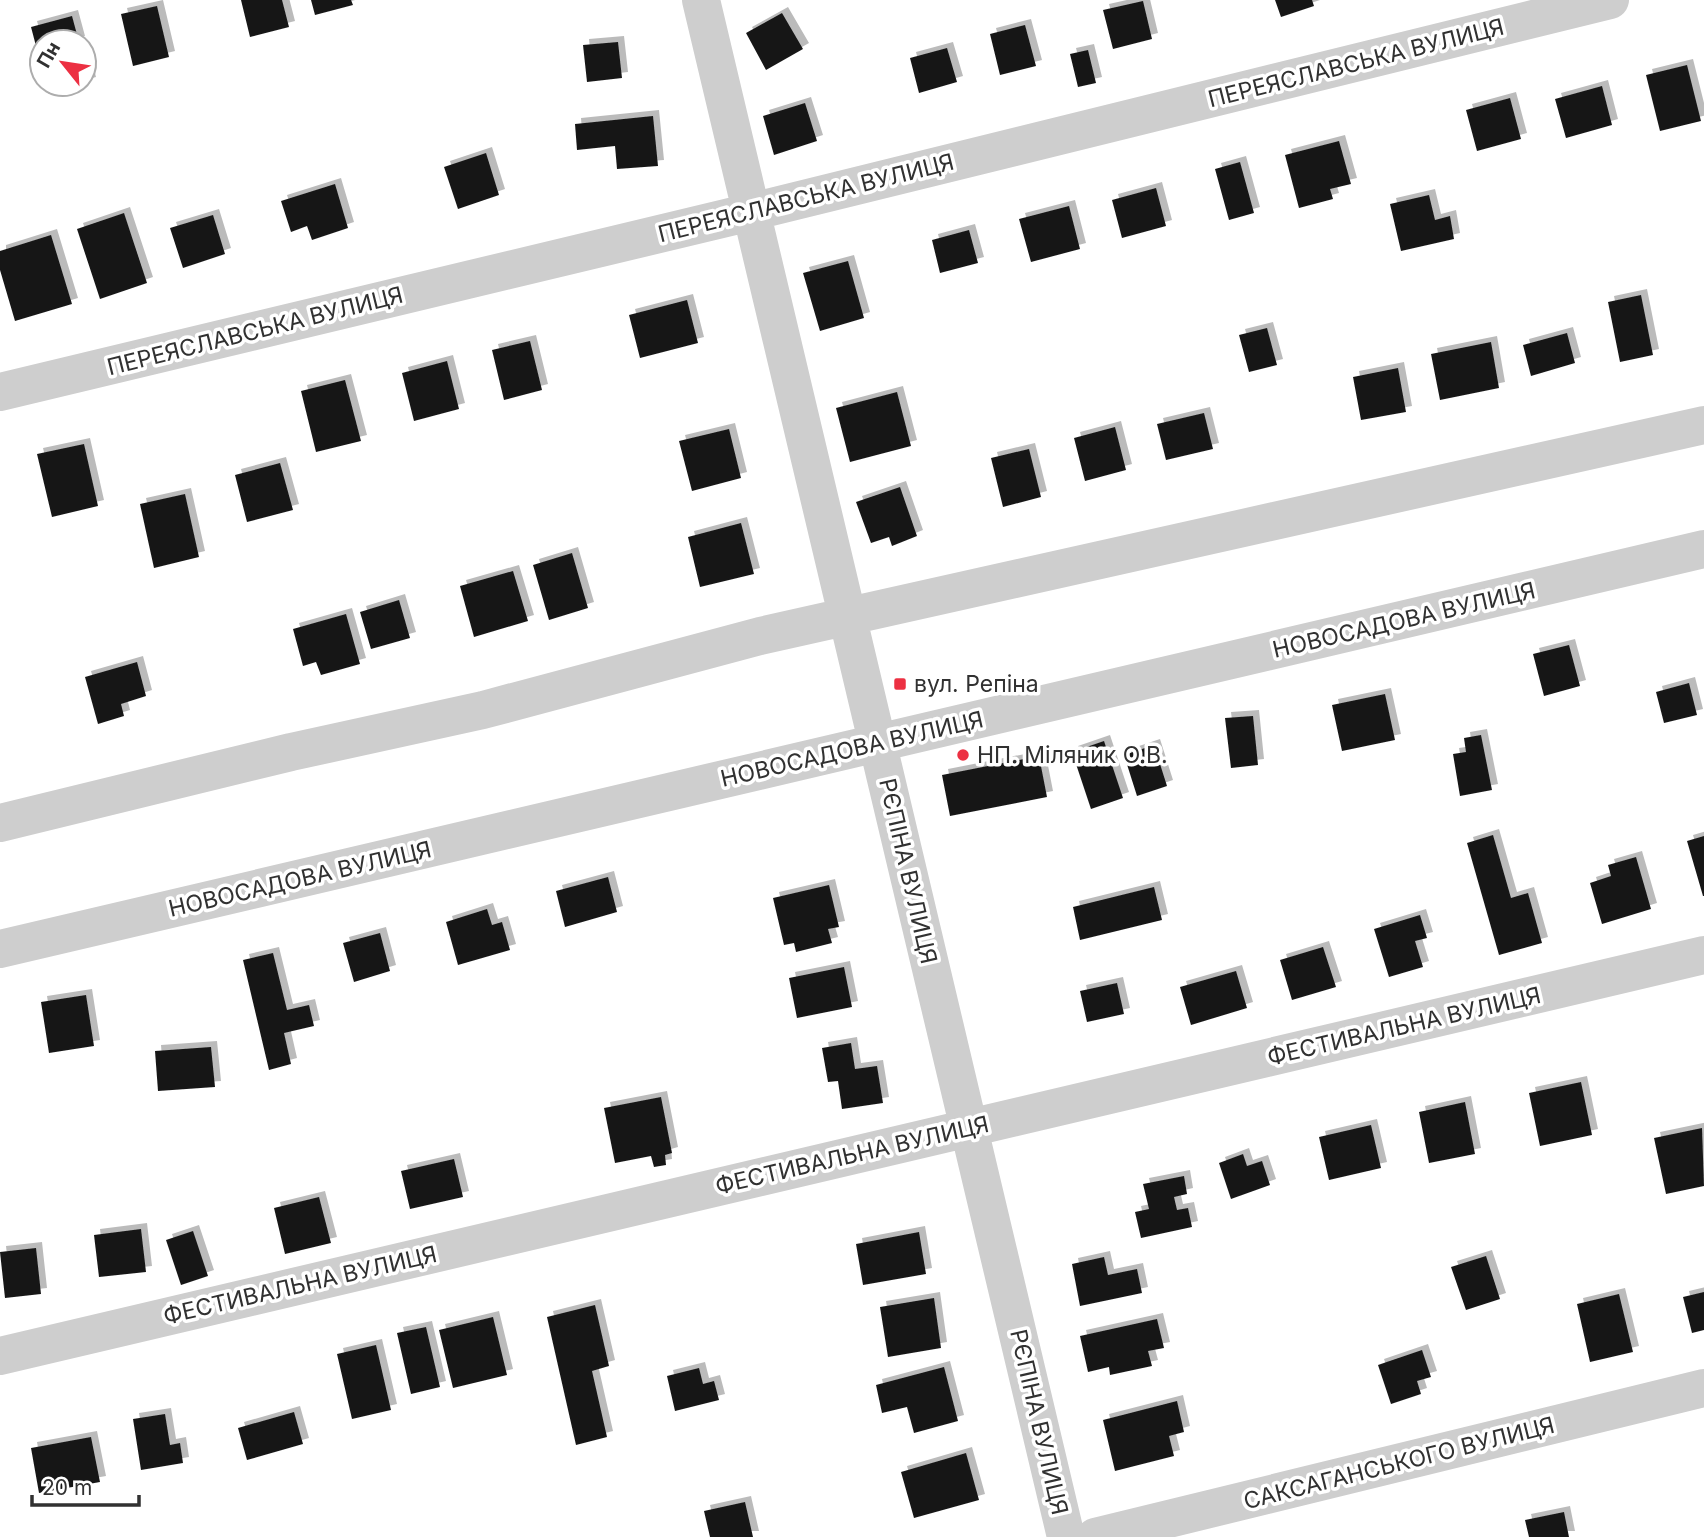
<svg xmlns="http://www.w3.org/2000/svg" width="1704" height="1537" viewBox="0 0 1704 1537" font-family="Inter,sans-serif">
<defs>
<filter id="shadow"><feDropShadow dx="6" dy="-6" stdDeviation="0" flood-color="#0004"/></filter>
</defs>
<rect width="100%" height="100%" fill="#fff"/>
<path fill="#181818" filter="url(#shadow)" d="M241,0H282L289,27L250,37Z
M311,0H351L353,5L315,15Z
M1275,0H1312L1314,6L1281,17Z
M1143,1L1152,39L1113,49L1103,10Z
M157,6L169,57L133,66L121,14Z
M782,13L803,49L766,70L746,33Z
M72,16L79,42H42L41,65L31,27Z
M1025,25L1036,66L1000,75L990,34Z
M618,42L622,78L587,82L583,45Z
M947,48L957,82L919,93L910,58Z
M1088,50L1096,83L1078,87L1070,54Z
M85,64L90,83L49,94L46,84H84Z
M1687,65L1701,121L1660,131L1646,75Z
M1602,86L1612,125L1566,138L1555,99Z
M1510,98L1521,139L1477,151L1466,110Z
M805,103L817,141L774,155L763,116Z
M653,116L658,166L617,169L615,146L577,150L575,124Z
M1339,141L1351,184L1330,189L1333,199L1299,208L1285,155Z
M486,153L499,195L458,209L444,167Z
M1240,162L1254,213L1229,220L1215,169Z
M335,184L348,228L312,240L307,226L291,232L281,201Z
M1156,188L1166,226L1122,238L1112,200Z
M1429,195L1435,220L1450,216L1454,239L1401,251L1390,204Z
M1069,206L1080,249L1031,262L1019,219Z
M124,213L147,283L100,299L77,229Z
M213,215L225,254L183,268L170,228Z
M969,230L978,263L940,273L932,240Z
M51,235L72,304L15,321L0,270V251Z
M848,261L864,318L820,331L803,273Z
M1641,295L1653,355L1620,362L1608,302Z
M687,300L698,343L640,358L629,315Z
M1267,328L1277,365L1249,372L1239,335Z
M1567,333L1575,363L1531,376L1523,345Z
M530,341L542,390L504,400L492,350Z
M1491,342L1499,388L1440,400L1431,354Z
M447,361L459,409L414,421L402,373Z
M1398,368L1406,412L1361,420L1353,377Z
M345,380L361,441L316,452L301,391Z
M897,392L911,446L850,462L836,408Z
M1204,413L1213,449L1166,460L1157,424Z
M1115,427L1126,470L1085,481L1074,438Z
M729,429L741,478L692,491L679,441Z
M84,444L98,506L52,517L37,454Z
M1029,449L1041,497L1003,507L991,458Z
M280,463L293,510L247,522L235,475Z
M900,487L917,536L892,546L889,537L871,543L856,502Z
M185,494L199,557L154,568L140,504Z
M741,523L754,574L700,587L688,537Z
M572,553L588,608L549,620L533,565Z
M513,571L528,621L474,637L460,586Z
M399,600L410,638L371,649L360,612Z
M346,614L360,664L321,675L316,662L303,666L293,629Z
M1569,645L1580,686L1544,696L1533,654Z
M137,662L146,696L121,704L124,716L98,724L85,677Z
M1689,683L1697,715L1664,723L1656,692Z
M1385,694L1395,740L1342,751L1332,705Z
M1253,716L1258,765L1231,768L1225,718Z
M1481,735L1492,790L1460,796L1453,754L1466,752L1464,738Z
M1104,741L1123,798L1091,809L1072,752Z
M1154,745L1167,786L1137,796L1124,755Z
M1039,756L1047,797L950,816L942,775Z
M1493,835L1511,898L1528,893L1542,943L1499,955L1467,843Z
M1704,836V896H1703L1687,841Z
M1636,857L1651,909L1602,924L1590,883L1611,876L1608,865Z
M608,877L617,912L565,927L556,891Z
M829,885L839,927L828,929L832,943L796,952L794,943L784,945L773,898Z
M1154,887L1162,920L1080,940L1073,907Z
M487,909L492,925L502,922L510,950L458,965L446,922Z
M1420,915L1427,938L1415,941L1423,967L1389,977L1374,929Z
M380,933L390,971L354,982L343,943Z
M1323,947L1336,987L1292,1000L1280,960Z
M273,953L287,1010L309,1005L314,1026L284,1033L291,1064L269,1070L243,960Z
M844,967L852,1007L797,1018L789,978Z
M1236,971L1247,1008L1191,1025L1180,987Z
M1117,983L1124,1014L1087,1022L1080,991Z
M86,995L94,1046L49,1053L41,1002Z
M851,1043L855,1069L877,1066L883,1103L842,1109L838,1081L828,1082L822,1048Z
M211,1047L215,1087L158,1091L155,1051Z
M1581,1082L1592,1135L1540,1146L1529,1093Z
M661,1097L672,1153L665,1155L666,1165L654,1167L651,1156L615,1163L604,1108Z
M1465,1102L1475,1154L1429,1163L1419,1112Z
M1371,1125L1381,1168L1329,1180L1319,1137Z
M1702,1128L1704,1186L1666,1194L1654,1138Z
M1243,1154L1247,1166L1262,1161L1270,1185L1231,1199L1219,1163Z
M454,1159L463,1197L410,1209L401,1171Z
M1184,1176L1187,1194L1174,1197L1177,1210L1188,1208L1192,1227L1141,1238L1135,1212L1149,1209L1143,1184Z
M319,1197L331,1243L285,1254L274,1208Z
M141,1229L146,1272L99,1277L94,1235Z
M193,1231L208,1276L181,1285L166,1240Z
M919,1232L926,1274L863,1285L856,1244Z
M36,1248L41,1294L5,1298L0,1252Z
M1486,1256L1500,1299L1466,1310L1451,1267Z
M1104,1257L1108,1275L1137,1269L1142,1293L1080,1306L1072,1264Z
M1704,1292V1330L1692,1333L1683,1297Z
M1619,1294L1633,1352L1590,1362L1577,1304Z
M934,1298L941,1348L888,1357L880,1307Z
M595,1305L609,1366L592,1371L607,1437L576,1445L547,1317Z
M493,1317L507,1375L453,1388L439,1330Z
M1157,1319L1164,1348L1148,1351L1152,1366L1110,1375L1109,1367L1088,1372L1080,1336Z
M426,1327L440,1387L411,1394L397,1333Z
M376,1345L391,1410L352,1419L337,1354Z
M1422,1350L1431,1377L1417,1381L1421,1394L1391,1404L1378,1365Z
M944,1367L958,1421L914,1433L907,1407L882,1413L876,1385Z
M699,1368L703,1384L714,1381L719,1400L675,1411L667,1376Z
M1177,1401L1184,1432L1169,1436L1174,1456L1115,1471L1103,1420Z
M294,1412L303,1444L247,1460L238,1428Z
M165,1414L170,1445L180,1443L183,1463L141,1470L133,1419Z
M91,1437L100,1482L39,1493L31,1448Z
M966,1453L979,1500L914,1518L901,1472Z
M745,1502L753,1537H710L704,1511Z
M1564,1512L1569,1537H1529L1525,1520Z"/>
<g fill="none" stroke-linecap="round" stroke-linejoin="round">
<path stroke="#cecece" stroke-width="38" d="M701,0L1066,1537
M0,392L751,212L1610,0
M0,823L291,752L483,710L760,636L1704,425
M0,949L1704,549
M0,1356L1704,955
M1095,1537L1704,1388"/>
</g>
<g fill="#ec3042" stroke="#fff" stroke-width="2.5">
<rect x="893" y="677" width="14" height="14" rx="3.5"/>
<circle cx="963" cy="755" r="7"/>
</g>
<g text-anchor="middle" stroke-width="7" stroke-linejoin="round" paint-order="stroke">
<g font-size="23" fill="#313131" stroke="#fff">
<text transform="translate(1356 63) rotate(-14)" y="8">ПЕРЕЯСЛАВСЬКА ВУЛИЦЯ</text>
<text transform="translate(806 198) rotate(-14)" y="8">ПЕРЕЯСЛАВСЬКА ВУЛИЦЯ</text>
<text transform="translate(255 331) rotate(-14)" y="8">ПЕРЕЯСЛАВСЬКА ВУЛИЦЯ</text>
<text transform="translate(1404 620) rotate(-13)" y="8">НОВОСАДОВА ВУЛИЦЯ</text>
<text transform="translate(852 749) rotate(-13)" y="8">НОВОСАДОВА ВУЛИЦЯ</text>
<text transform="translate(908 871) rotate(77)" y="8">РЄПІНА ВУЛИЦЯ</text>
<text transform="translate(300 879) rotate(-13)" y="8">НОВОСАДОВА ВУЛИЦЯ</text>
<text transform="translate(1404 1026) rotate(-13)" y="8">ФЕСТИВАЛЬНА ВУЛИЦЯ</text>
<text transform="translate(852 1155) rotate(-13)" y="8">ФЕСТИВАЛЬНА ВУЛИЦЯ</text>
<text transform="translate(300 1285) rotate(-13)" y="8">ФЕСТИВАЛЬНА ВУЛИЦЯ</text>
<text transform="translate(1039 1422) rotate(77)" y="8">РЄПІНА ВУЛИЦЯ</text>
<text transform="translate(1399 1463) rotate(-14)" y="8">САКСАГАНСЬКОГО ВУЛИЦЯ</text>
</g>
<g font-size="23" fill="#313131" stroke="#fff" text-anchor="start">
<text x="914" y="692">вул. Репіна</text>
<text x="977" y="763">НП. Міляник О.В.</text>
</g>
</g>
<g transform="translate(63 63) rotate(300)"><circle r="33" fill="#ffffff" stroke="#adadad" stroke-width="2"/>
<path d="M0-5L12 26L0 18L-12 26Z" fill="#ec3042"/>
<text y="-10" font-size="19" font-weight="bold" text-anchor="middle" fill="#313131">Пн</text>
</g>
<path d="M32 1495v10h107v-10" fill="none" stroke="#313131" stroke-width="3.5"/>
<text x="42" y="1495" font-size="21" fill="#313131" stroke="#ffffff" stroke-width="5" paint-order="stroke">20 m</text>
</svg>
